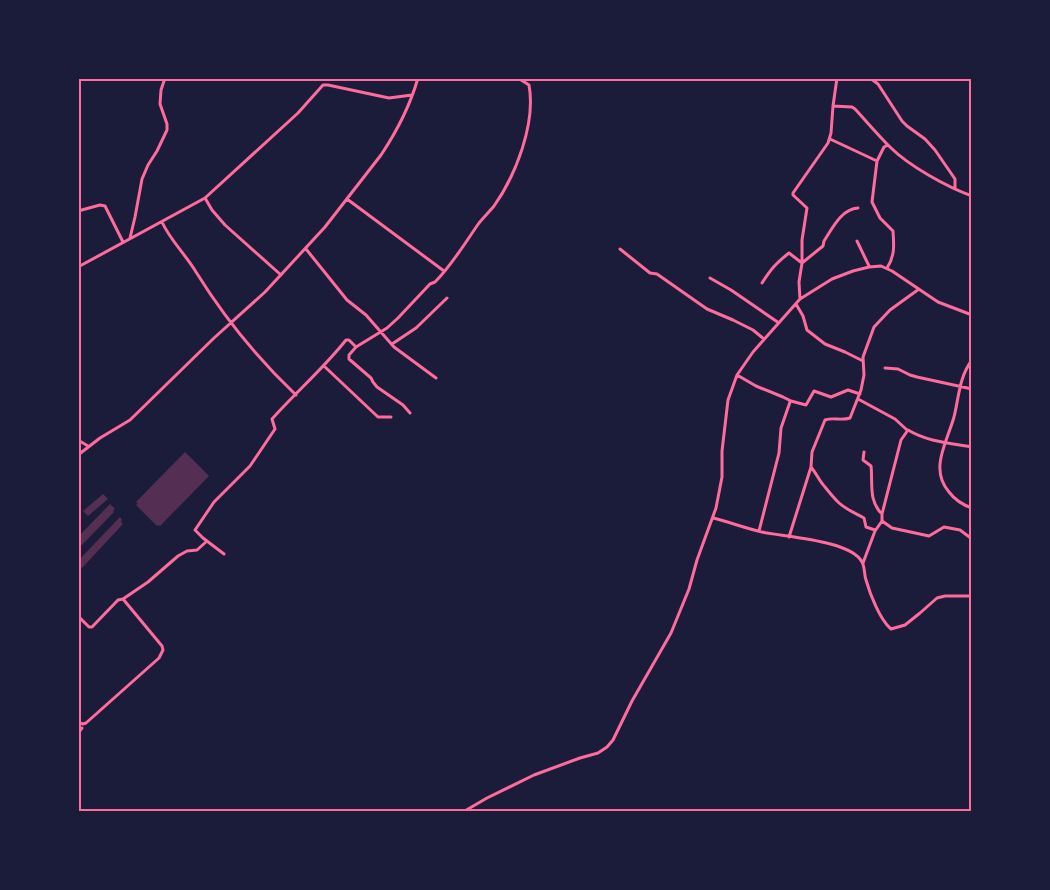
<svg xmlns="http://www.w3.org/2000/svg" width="1050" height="890" viewBox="0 0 1050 890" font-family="Montserrat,sans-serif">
<rect width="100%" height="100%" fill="#1b1b3a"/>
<path fill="#542f53" d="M185,452L209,476L160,526L158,525L157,526L136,505L138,504L136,502Z
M103,494L108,499L88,516L83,511Z
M110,504L115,509L113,511L114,512L78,549V537Z
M120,517L122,520L121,522L123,524L82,568L78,565V561Z"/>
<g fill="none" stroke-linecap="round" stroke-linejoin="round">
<path stroke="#ff6b9d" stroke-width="3" d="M870,78L878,84L902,121L907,126L925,139L935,150L955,179V188
M833,106L852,107L855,109C867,122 878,135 890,147C909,166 947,187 972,196
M830,139L877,161
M205,198L212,210L225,225L281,275
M347,199L444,271
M78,211L100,205L105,206L123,242
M162,222C170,240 186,255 196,272C224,317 258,359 296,395
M130,238L135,217L142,179L148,165L157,151L167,130V124L160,104L161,90L165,78
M857,241L869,266
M306,249L347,300L366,315L394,347L436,378
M620,249L650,273L657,274L707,309L733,320L753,330L764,339
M78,267L205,198L298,113L323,85H328L389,98L412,95
M887,268C895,256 894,245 893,231L880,218L872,202L877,161L884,147L888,145
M710,278L731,290L779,323
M762,283C771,269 776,263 789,253L802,263L823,246L824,241C832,229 841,209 858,208
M800,299L799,282L802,263V240L807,208L793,195V193L828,143L831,133L833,106L837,78
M796,304L803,316L807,330L825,344L845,352L863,361
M392,344L416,328L447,298
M356,347L349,355V359L371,378L373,382L377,387L403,405L410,413
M972,360C959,377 959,397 954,417C947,442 929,469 949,492C955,500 963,505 972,508
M324,366L378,417H391
M885,368L898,369L910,375L917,377L972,389
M737,375L756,386L783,397L791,401L806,405L814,391L831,397L848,390L860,394
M858,399L895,419L907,430
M78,440L88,446
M864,452L863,460L871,466C873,482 868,501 882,514
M78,455L100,438L130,420L214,338L265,292L325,227L381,155C397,131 410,106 418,78
M811,467C816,473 820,482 825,487C829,492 834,498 838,502C845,509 855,513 864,518L866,527L875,530
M713,518C729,522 745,528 762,532C784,537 851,540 862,562C865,567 864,574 866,580C870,594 880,620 891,629L905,625L920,613L937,598L945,596H972
M882,521L892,528L929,536L944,527L960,530L972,539
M759,531L779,453L781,428L790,402
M789,537L811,467L812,452L825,420C833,417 841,421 850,418L861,390L864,375L863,357L874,327L890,310L919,289
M224,554L203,538L195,530L214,502L250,466L275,429L272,419C296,392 323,369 346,340H349L356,347L387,328L398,318L430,284L435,282C452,265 465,243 479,223C484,217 489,212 494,206C516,175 536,123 529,85L518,78
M863,563L875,531L882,521V514L901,440L908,430C928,442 950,443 972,447
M78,616L89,627H92L118,600L123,599L148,582L178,556L187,551L197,550L207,541
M78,720L80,723L83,724L86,723L159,658L163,650L162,646L123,599
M78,734L82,728
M463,812L487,798L534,775L580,758L598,753L607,747L613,740L632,701L671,633L689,589L697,560L716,508L722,477V451L728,400L737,375L753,352L800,299L832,279L853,271L869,267L881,266L892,271L938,302L972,315"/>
</g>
<rect width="1050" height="890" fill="none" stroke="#1b1b3a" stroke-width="159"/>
<rect x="80" y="80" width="890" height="730" fill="none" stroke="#ff6b9d" stroke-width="2"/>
</svg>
